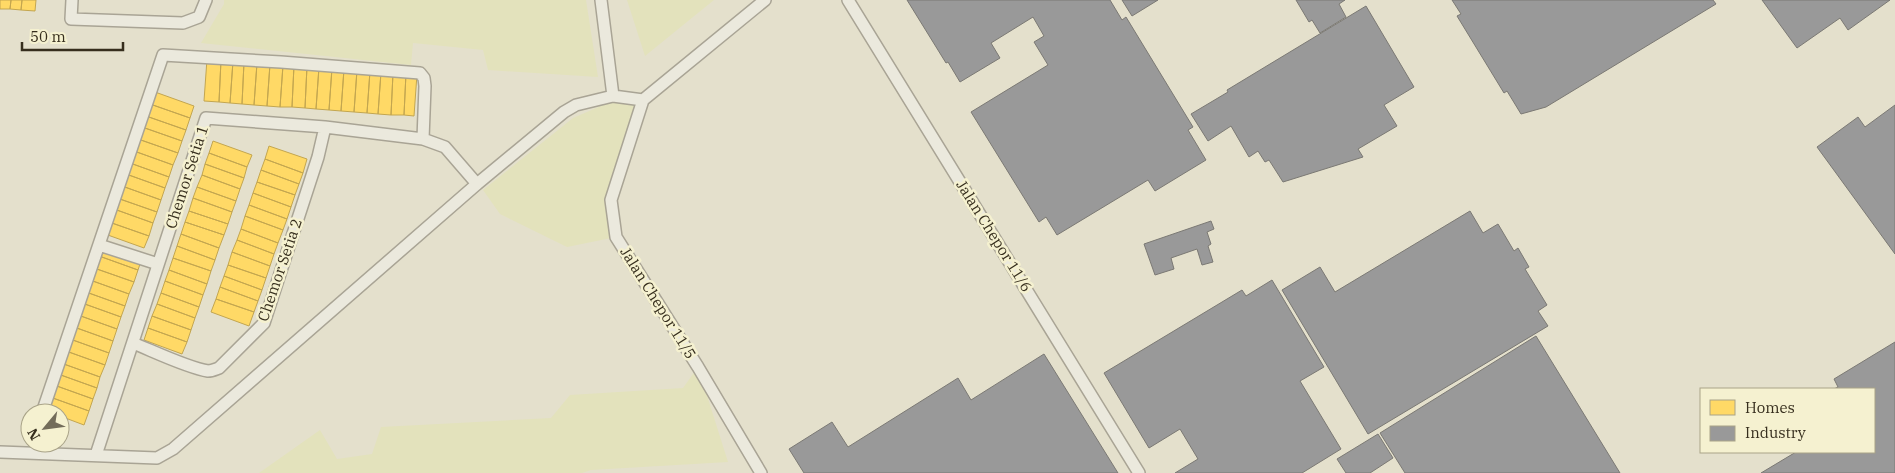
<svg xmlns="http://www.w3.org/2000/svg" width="1895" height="473" viewBox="0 0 1895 473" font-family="'IBM Plex Serif',serif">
<rect width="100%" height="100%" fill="#e4e0cc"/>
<path fill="#e3e2bc" d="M224,0H586L598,77L488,70L483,50L413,43L411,65L201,43L224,4Z
M627,0H714L645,56Z
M642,92L611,200L616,237L567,247L500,214L483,190L573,118L610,102Z
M698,367L728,462L591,470L582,473H259L320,430L337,459L372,454L381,427L551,418L570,395L683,388Z"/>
<path fill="#ffd966" stroke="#c3a650" d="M0,0H11L10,9H0Z
M11,0H22L21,10L10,9Z
M22,0H36L35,11L21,10Z
M207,59L221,60L219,102L204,101Z
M221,60L233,61L230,103L219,102Z
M233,61L244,62L242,104L230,103Z
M244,62L257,63L254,105L242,104Z
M257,63L270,64L267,106L254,105Z
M270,64L283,65L280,107L267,106Z
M283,65H294L292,107H280Z
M294,65L307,66L305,108L292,107Z
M307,66L319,67L316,109L305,108Z
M319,67L332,68L329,110L316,109Z
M332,68L344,69L341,111L329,110Z
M344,69L357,70L354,112L341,111Z
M357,70L370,71L367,113L354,112Z
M370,71L381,72L378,114L367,113Z
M381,72L393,73L391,115L378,114Z
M393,73H406L404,115H391Z
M406,73L417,74L414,116L404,115Z
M155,92L194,106L190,118L150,104Z
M150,104L190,118L186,130L146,116Z
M146,116L186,130L182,141L142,127Z
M142,127L182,141L178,153L138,139Z
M138,139L178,153L173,165L134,151Z
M213,141L252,155L247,167L209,153Z
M269,146L307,159L303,173L265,159Z
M134,151L173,165L169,177L130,163Z
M209,153L247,167L244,178L205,164Z
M265,159L303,173L299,184L261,170Z
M130,163L169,177L165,188L126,174Z
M205,164L244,178L240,189L202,175Z
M261,170L299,184L295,195L257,182Z
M126,174L165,188L161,200L122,186Z
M202,175L240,189L236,201L197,187Z
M257,182L295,195L291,207L253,193Z
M122,186L161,200L157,212L117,198Z
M197,187L236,201L232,212L193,198Z
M253,193L291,207L287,219L249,205Z
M117,198L157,212L153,223L114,209Z
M193,198L232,212L228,224L189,211Z
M249,205L287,219L283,230L245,216Z
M114,209L153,223L149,236L109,222Z
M189,211L228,224L224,235L185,222Z
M245,216L283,230L278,243L241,229Z
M109,222L149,236L144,248L105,234Z
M185,222L224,235L219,248L181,234Z
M241,229L278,243L274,254L237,240Z
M181,234L219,248L215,260L177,246Z
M237,240L274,254L270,266L232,252Z
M177,246L215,260L211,271L173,258Z
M103,248L141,261L138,270L99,256Z
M232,252L270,266L266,278L228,265Z
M99,256L138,270L134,282L94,268Z
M173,258L211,271L207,284L169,270Z
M228,265L266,278L262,290L224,276Z
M94,268L134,282L129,294L90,280Z
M169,270L207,284L203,295L165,281Z
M224,276L262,290L258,301L220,287Z
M90,280L129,294L125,306L86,292Z
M165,281L203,295L199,307L161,293Z
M220,287L258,301L254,312L216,299Z
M86,292L125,306L121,317L82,303Z
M161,293L199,307L195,318L157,304Z
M216,299L254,312L249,326L211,312Z
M82,303L121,317L117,329L78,315Z
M157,304L195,318L191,330L152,316Z
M78,315L117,329L113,341L74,327Z
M152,316L191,330L187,342L148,328Z
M74,327L113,341L109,353L70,339Z
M148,328L187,342L182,354L144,340Z
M70,339L109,353L105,365L66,351Z
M66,351L105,365L100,377L61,363Z
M61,363L100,377L97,388L58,374Z
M58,374L97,388L93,399L54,385Z
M54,385L93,399L89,411L50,397Z
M50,397L89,411L84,425L60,416V413L45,411Z"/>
<path fill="#999" stroke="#7b7974" d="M907,0H1110L1122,20L1126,17L1193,127L1188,130L1206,160L1155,191L1148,180L1057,235L1046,217L1039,222L971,112L1048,65L1034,42L1044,36L1033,17L991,43L1000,58L960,82L948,62L946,63Z
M1122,0H1158L1132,16Z
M1296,0H1345L1339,4L1346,17L1320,33L1312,20L1309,22Z
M1452,0H1713L1716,4L1546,107L1521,114L1507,91L1504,93L1457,16L1461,14Z
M1762,0H1890L1848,30L1840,18L1797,48Z
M1366,6L1414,87L1384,105L1397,126L1358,149L1363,157L1283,182L1269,160L1265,162L1258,151L1249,157L1231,126L1208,141L1191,114L1228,92L1227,90Z
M1895,105V254L1817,147L1858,117L1865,127Z
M1470,211L1483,233L1498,224L1514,251L1518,248L1529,267L1525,269L1547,305L1538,311L1548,326L1368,434L1282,290L1320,267L1335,292Z
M1211,221L1214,229L1207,232L1211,244L1208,246L1213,262L1202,265L1197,249L1171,258L1174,269L1155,275L1144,244Z
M1272,280L1324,367L1300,381L1341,449L1302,473H1175L1198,459L1180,429L1149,448L1104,373L1242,290L1246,296Z
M1536,336L1620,473H1405L1380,433Z
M1895,342V473H1761L1796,452H1874V389H1834L1838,387L1834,379Z
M1044,354L1118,473H804L789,449L832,422L848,447L958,378L971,400Z
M1378,434L1393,458L1370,473H1346L1337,459Z"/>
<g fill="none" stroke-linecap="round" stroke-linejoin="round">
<g stroke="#a9a495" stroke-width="14">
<path id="minor" d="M72,0L71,19L183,23L199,17L206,0
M601,0L613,96
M848,0L1139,473
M99,245L158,264
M133,343C153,351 188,368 208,371C212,371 216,369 219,368L264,323L318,157L325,127
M42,413L163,55L281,62L420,73L424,78L425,86L423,139
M0,452L157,458L173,449L477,184L564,112L576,105L613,96L643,100
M96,455L206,118L325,127L423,139L445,147L477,184
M761,473L698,367L616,237L611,200L643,100L765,0"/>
</g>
<use href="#minor" stroke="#ebe9dd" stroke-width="11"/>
</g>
<g text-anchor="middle" stroke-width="5" stroke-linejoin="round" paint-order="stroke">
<g font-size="15" fill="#362e1d" stroke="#f5f1d0">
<text transform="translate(187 177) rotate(-72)" y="5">Chemor Setia 1</text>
<text transform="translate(994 236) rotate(58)" y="5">Jalan Chepor 11/6</text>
<text transform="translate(280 270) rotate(-71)" y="5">Chemor Setia 2</text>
<text transform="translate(658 303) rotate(58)" y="5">Jalan Chepor 11/5</text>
</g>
</g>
<rect x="1700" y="388" width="175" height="65" fill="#f5f1d0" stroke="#a9a388"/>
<rect x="1710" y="400" width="25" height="15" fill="#ffd966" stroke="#a9a388"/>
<text x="1745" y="413" font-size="15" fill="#362e1d">Homes</text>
<rect x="1710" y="426" width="25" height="15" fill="#999999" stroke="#a9a388"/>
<text x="1745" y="438" font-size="15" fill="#362e1d">Industry</text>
<g transform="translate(45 428) rotate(241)"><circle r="24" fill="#f5f1d0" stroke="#a9a388"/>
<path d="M0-4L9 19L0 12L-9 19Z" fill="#736c5a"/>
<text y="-8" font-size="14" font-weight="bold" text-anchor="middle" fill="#362e1d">N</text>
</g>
<path d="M22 42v8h101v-8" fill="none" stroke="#362e1d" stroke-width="2.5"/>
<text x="30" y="42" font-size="15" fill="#362e1d" stroke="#f5f1d0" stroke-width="4" paint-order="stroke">50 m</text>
</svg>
